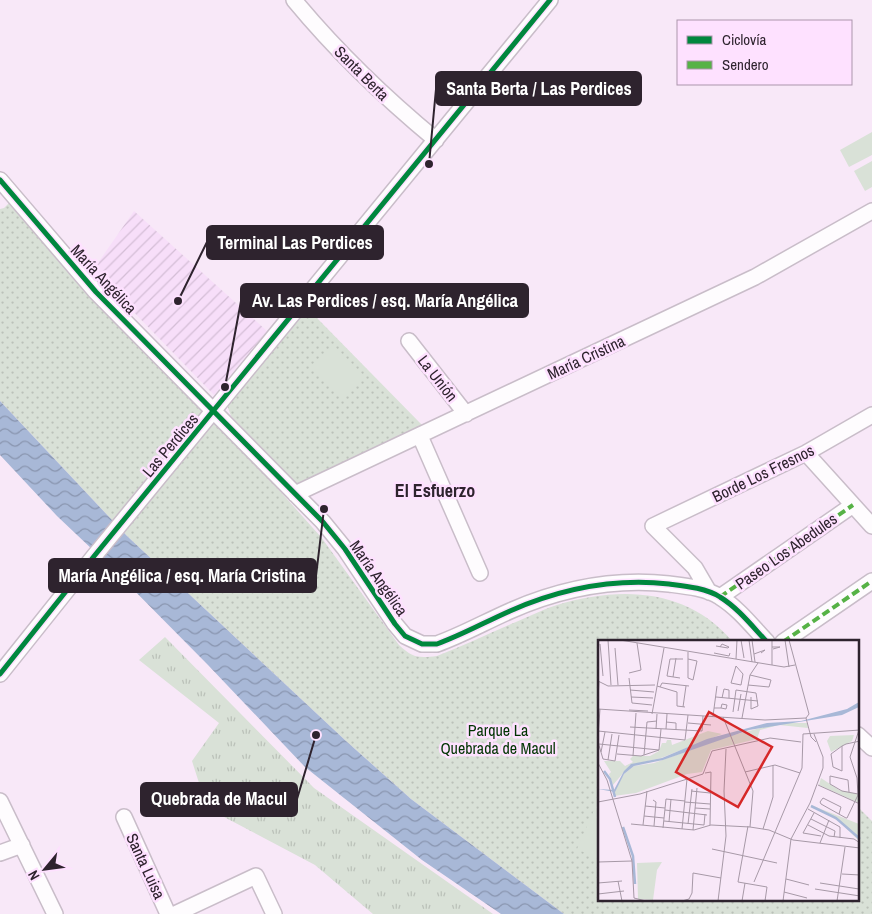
<svg xmlns="http://www.w3.org/2000/svg" width="872" height="914" viewBox="0 0 872 914" font-family="'Archivo Narrow',sans-serif">
<defs>
<pattern id="industrial-furrows" width="10" height="10" patternUnits="userSpaceOnUse" patternTransform="scale(1.25)"><rect width="10" height="10" fill="#f7def9"/><path d="M-1 1l2-2M0 10L10 0M9 11l2-2" fill="none" stroke="#d4bed6"/></pattern>
<pattern id="grass-tufts" width="24" height="20" patternUnits="userSpaceOnUse" patternTransform="scale(1.25)"><rect width="24" height="20" fill="#d9e1d7"/><path d="M3 7l-1-3M5 7V3M7 7l1-3M15 17l-1-3M17 17v-4M19 17l1-3" fill="none" stroke="#bbc1b9"/></pattern>
<pattern id="park-dots" width="8" height="8" patternUnits="userSpaceOnUse" patternTransform="scale(1.25)"><rect width="8" height="8" fill="#d9e1d7"/><path d="M2 2h.1M6 6h.1" fill="none" stroke="#bbc1b9" stroke-width="1.8" stroke-linecap="round"/></pattern>
<pattern id="water-waves" width="16" height="10" patternUnits="userSpaceOnUse" patternTransform="scale(1.25)"><rect width="16" height="10" fill="#a8b8d7"/><path d="M0 5q4-4 8 0t8 0" fill="none" stroke="#8995af"/></pattern>
</defs>
<rect width="100%" height="100%" fill="#f8e8f8"/>
<path fill="url(#industrial-furrows)" d="M134,211L267,331L214,395L93,270Z"/>
<path fill="url(#grass-tufts)" d="M165,637L314,788L493,914H373L315,865L207,808L192,761L219,723L139,660Z"/>
<path fill="url(#park-dots)" d="M9,203L59,258L219,423L321,537L399,645C413,658 418,658 437,656C462,646 486,635 511,624C526,618 541,610 557,605C620,586 687,588 732,641L600,642V900H858V807L872,821V914H564L411,799L346,741L127,536L0,401V209L4,208Z
M305,311L314,315L422,425L301,485L294,483L231,416L227,405Z"/>
<path fill="#d9e1d7" d="M872,132V155L849,167L840,150Z
M872,161V187L865,191L854,171Z
M333,345L365,377L344,397L312,365Z
M599,799V859L577,849Z"/>
<path fill="url(#water-waves)" d="M0,401L127,536L346,741L411,799L564,914H501L422,860L305,767L208,665L113,569L57,516L0,455Z"/>
<g fill="none" stroke-linecap="round" stroke-linejoin="round">
<g stroke="#c9bdc9" stroke-width="18">
<path id="minor" d="M294,0C337,52 384,97 436,140
M0,180L96,292L323,522L345,549L395,624L405,636L422,644H437C462,635 485,622 510,611C560,589 614,578 669,584C685,586 706,588 720,597C738,608 752,626 767,642
M409,341L466,414
M420,436L480,573
M806,453L872,526
M295,494L755,277L872,211
M709,592L695,568L653,526L806,453L872,415
M720,597L853,505
M783,642L872,581
M0,674L95,555L550,0
M858,735L872,748
M0,801L55,914
M124,817L168,914
M0,853L22,845
M175,914L256,876L274,914"/>
</g>
<use href="#minor" stroke="#fefcfe" stroke-width="15"/>
<path stroke="#56b246" stroke-width="4" stroke-dasharray="8 4" stroke-linecap="butt" d="M720,597L853,505
M783,642L872,581"/>
<g stroke="#fee1ff" stroke-width="8">
<path id="cycleway" d="M0,180L96,292L323,522L345,549L395,624L405,636L422,644H437C462,635 485,622 510,611C560,589 614,578 669,584C685,586 706,588 720,597C738,608 752,626 767,642
M0,674L95,555L550,0"/>
</g>
<use href="#cycleway" stroke="#00873e" stroke-width="5"/>
</g>
<g text-anchor="middle" stroke-width="5" stroke-linejoin="round" paint-order="stroke">
<g font-size="16" fill="#2e232e" stroke="#fee1ff">
<text transform="translate(362 73) rotate(45)" y="6">Santa Berta</text>
<text transform="translate(104 279) rotate(47)" y="6">María Angélica</text>
<text transform="translate(586 357) rotate(-25)" y="6">María Cristina</text>
<text transform="translate(438 378) rotate(52)" y="6">La Unión</text>
<text transform="translate(170 445) rotate(-50)" y="6">Las Perdices</text>
<text transform="translate(763 473) rotate(-26)" y="6">Borde Los Fresnos</text>
<text transform="translate(786 551) rotate(-35)" y="6">Paseo Los Abedules</text>
<text transform="translate(379 578) rotate(55)" y="6">María Angélica</text>
<text transform="translate(146 866) rotate(65)" y="6">Santa Luisa</text>
</g>
<g font-size="16" fill="#013402" stroke="#fee1ff">
<text x="498" y="736">Parque La<tspan x="498" dy="18">Quebrada de Macul</tspan></text>
</g>
<g font-size="18" font-weight="bold" fill="#2e232e" stroke="#fee1ff">
<text x="435" y="497">El Esfuerzo</text>
</g>
</g>
<g transform="translate(598 640)">
<rect width="261" height="261" fill="#f8e8f8"/>
<path d="M110,91L124,94L63,118L32,125L15,145L11,134L13,132L6,121H22L27,126L35,122L32,119L35,116H52L61,111L64,103H68L69,100H73L74,105ZM213,165L261,184V201L242,182Z" fill="#d9e1d7"/>
<path d="M181,83H209L210,88L181,85L162,90L159,99L113,110L104,132L89,134L38,153L16,156L15,152L26,134L36,126L56,123L132,96ZM256,95L254,101L233,112L229,101L232,96ZM223,138L241,150L261,154V163L221,145Z" fill="#d9e1d7"/>
<path d="M64,222L59,230L55,260L40,259L39,223Z" fill="#d9e1d7"/>
<path d="M261,62V67L244,75L151,90L65,120L36,126L26,134L17,152L0,149L16,150L26,131L33,124L64,118L109,99L169,83L203,81L249,69Z" fill="#a8b8d7"/>
<path fill="none" stroke="#a8b8d7" stroke-width="2.5" d="M6,131L12,139L17,157M213,166L238,178L262,199M25,187L35,216L37,244"/>
<path fill="none" stroke="#a799a7" stroke-width="1" d="M10,0L13,45M22,0L186,27L197,25M143,0L146,18M151,0L154,22M154,0L157,22M187,0L191,27M191,0L211,74L208,78M2,4L5,36M118,6L130,8L131,7L124,4L122,7M174,7H182L175,9M17,8L20,45M116,13L131,16L132,13M156,14L167,10L163,13M90,19L99,21L95,40L90,38V12M138,19L139,0M174,25V0M138,26L145,34L143,45L133,43ZM31,33L43,30L39,3M75,37L78,18M31,38L34,63L54,65M82,38L69,36L72,19H85M0,41L10,46L57,45M150,45L171,47L173,40L152,35M59,46L79,52V66L87,67M62,47L64,43L91,46M32,50L56,52M33,57L55,58M118,57L160,61M124,58L126,49L131,50V58M0,59L1,41M85,67L88,46M116,68H123L128,69L129,65L124,64L123,68M0,69L167,80L208,78M31,70L50,71M140,71L143,54M135,72L138,50L158,53L160,66L153,69V57M54,74L66,8M115,76L119,46M125,77L155,151L152,187M144,78L152,35L160,23M208,78L213,97L218,102M68,82L78,83V90M90,83L113,85M32,87L104,91L105,76M58,89L59,74M68,89L69,74M0,91L87,100L90,75M0,96L2,69M0,102L5,119L17,121L21,95M1,104L61,110M244,106V131L235,127L233,114L244,106L248,104L262,101M61,110L63,89M3,112L7,92M19,114L43,116L61,110M46,115L49,82L59,81M35,116L38,73M10,120L14,94M0,123L9,140L34,221L0,222M147,132L177,125L202,133M107,133L113,132L112,185M220,145L262,164M93,151L112,153M251,152L250,140L232,136V144L244,151L260,154M55,160L58,162L56,186M0,162L42,154L105,134L114,111L172,98L203,102M87,162L112,164M47,166L67,168M97,168L112,169M210,169L242,187V198M67,170L109,175M216,173L205,193L223,196M241,174L243,167L225,158L222,162L223,164L248,178H249L260,155L259,138L252,117L261,90M46,176L66,178M213,179L237,191L236,197M66,181L106,185L107,174M71,182L73,159M33,184L96,190L113,185L152,187L171,190L195,200L262,208M90,184L94,149M45,185L49,151M210,185L231,196L256,199L262,203M150,186L140,242L169,247L167,261M65,188L68,159L87,161M84,189L89,139M165,189L175,157V125M95,190L99,148M222,203L231,180M114,209L179,223M34,221L36,258L48,261M244,234L262,235M188,239L211,245M20,241L24,261M156,242L204,128L205,94L262,90M0,243L24,241M222,243L261,249M217,249L262,256M186,252L209,258M0,254L26,251M84,261L91,259L94,253L95,233L123,238M120,261L128,196L126,151L128,109M144,261L147,243M185,261L193,199L212,163L225,128V117L216,94M239,261L247,207"/>
<path fill="#d62828" fill-opacity="0.15" stroke="#d62828" stroke-width="2.5" d="M111,72L174,107L140,167L78,132Z"/>
<rect width="261" height="261" fill="none" stroke="#2e232e" stroke-width="2.5"/>
</g>
<path fill="none" stroke="#2e232e" stroke-width="2" d="M429 164L436 89M178 301L207 242M225 387L241 301M324 509L316 576M316 735L297 799"/>
<g fill="#2e232e" stroke="#fee1ff" stroke-width="2">
<circle cx="429" cy="164" r="5"/>
<circle cx="178" cy="301" r="5"/>
<circle cx="225" cy="387" r="5"/>
<circle cx="324" cy="509" r="5"/>
<circle cx="316" cy="735" r="5"/>
</g>
<g fill="#2e232e" stroke="#2e232e" stroke-width="2">
<rect x="436" y="72" width="205" height="33" rx="5"/>
<rect x="207" y="226" width="176" height="33" rx="5"/>
<rect x="241" y="284" width="287" height="33" rx="5"/>
<rect x="49" y="559" width="267" height="33" rx="5"/>
<rect x="141" y="783" width="156" height="33" rx="5"/>
</g>
<g font-size="18" text-anchor="middle" font-weight="bold" fill="#fff">
<text x="539" y="95">Santa Berta / Las Perdices</text>
<text x="295" y="249">Terminal Las Perdices</text>
<text x="385" y="307">Av. Las Perdices / esq. María Angélica</text>
<text x="182" y="582">María Angélica / esq. María Cristina</text>
<text x="219" y="805">Quebrada de Macul</text>
</g>
<rect x="677" y="20" width="175" height="65" fill="#fee1ff" stroke="#ab95ab"/>
<rect x="687" y="36" width="25" height="8" fill="#00873e" stroke="#ab95ab"/>
<text x="722" y="45" font-size="15" fill="#2e232e">Ciclovía</text>
<rect x="687" y="61" width="25" height="8" fill="#56b246" stroke="#ab95ab"/>
<text x="722" y="70" font-size="15" fill="#2e232e">Sendero</text>
<g transform="translate(45 869) rotate(241)" stroke="#fee1ff" stroke-width="4" paint-order="stroke">
<path d="M0-4L9 19L0 12L-9 19Z" fill="#2e232e"/>
<text y="-8" font-size="14" font-weight="bold" text-anchor="middle" fill="#2e232e">N</text>
</g>
</svg>
